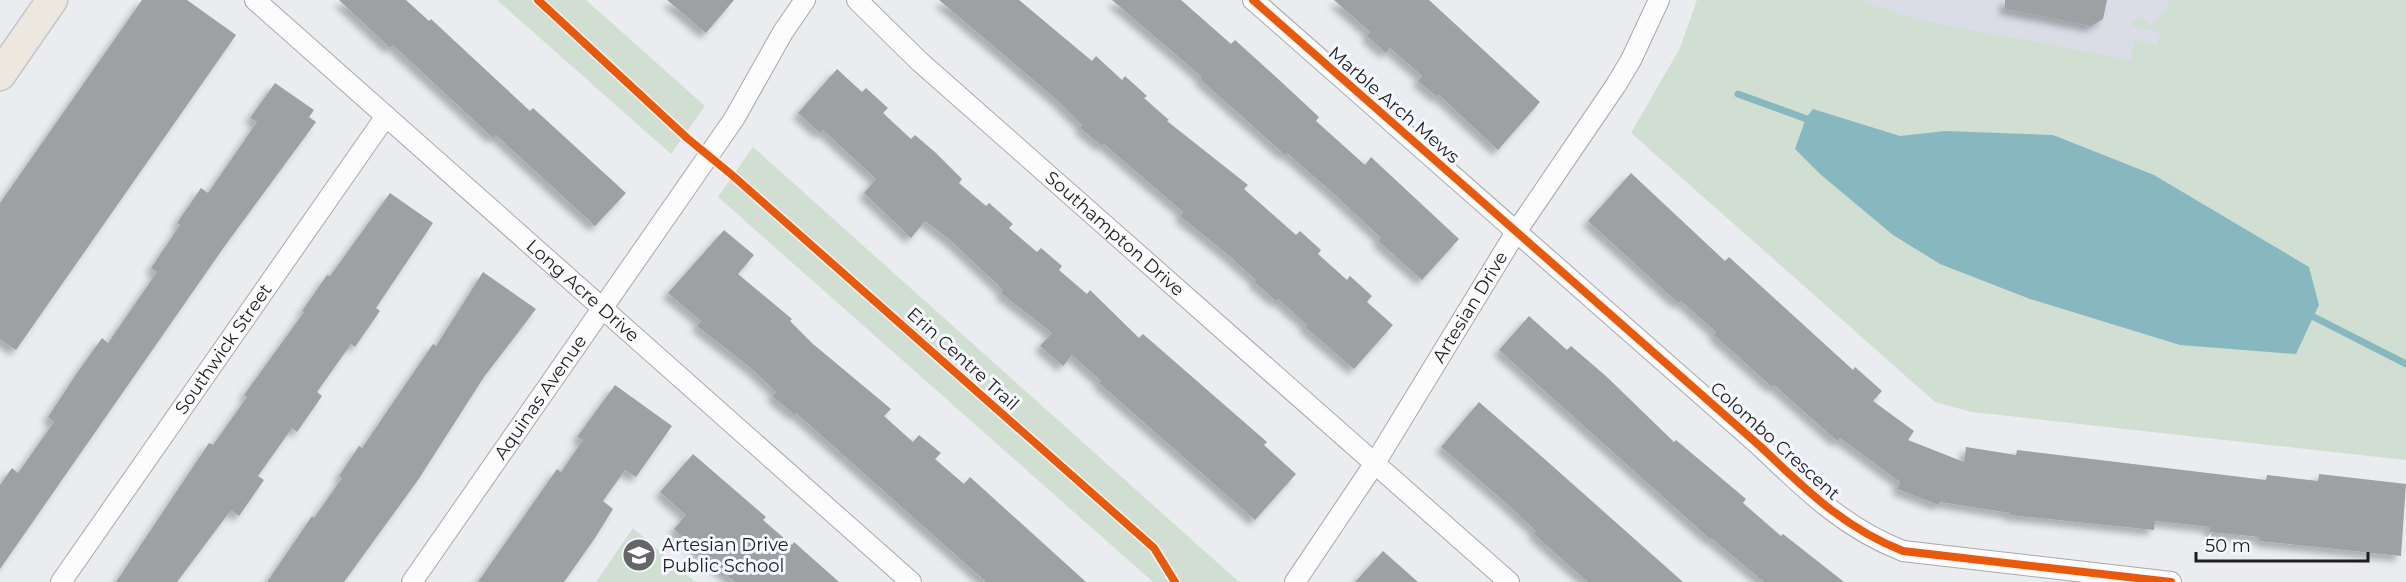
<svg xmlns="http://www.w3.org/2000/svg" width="2406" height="582" viewBox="0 0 2406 582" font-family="Montserrat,sans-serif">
<defs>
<filter id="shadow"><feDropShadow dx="-5.5" dy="5.5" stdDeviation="3" flood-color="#0004"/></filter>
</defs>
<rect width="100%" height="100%" fill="#eaecef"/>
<path fill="#dadde5" d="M1825,0H2215L2161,77Z"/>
<path fill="#d1dfd2" d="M497,0H586L705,106L671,154Z
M1697,0H1859L1919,20L2130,60L2134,40L2157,45L2160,32L2133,26L2132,23L2140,17L2153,26L2171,0H2406V460L1972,412L1935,402L1631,133L1680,48Z
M753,147L1239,582H1153L718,197Z
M633,528L695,582H596Z"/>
<path fill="#87b8bf" d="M1813,109L1900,136L1945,131L2053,135L2154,175L2309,267L2319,305L2296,354L2180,345L2030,299L1940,264L1893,235L1820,174L1795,149L1806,118Z"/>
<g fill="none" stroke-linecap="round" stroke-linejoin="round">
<path stroke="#87b8bf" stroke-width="7" d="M1738,94L1815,122
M2306,313L2406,364"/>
</g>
<path fill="#9fa0a3" filter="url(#shadow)" d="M142,0H187L236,35L16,350L0,339V203Z
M339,0H406L429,21L431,19L530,111L533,108L626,193L595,226L496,135L493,138L393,45L390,48Z
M667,0H734L706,33Z
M939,0H1019L1092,61L1096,56L1122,80L1125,76L1147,96L1144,98L1169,120L1167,121L1248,185L1244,189L1296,235L1300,231L1321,250L1318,254L1347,280L1350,276L1372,296L1367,302L1393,325L1354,369L1305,327L1307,325L1278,299L1276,301L1254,282L1256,280L1228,255L1180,216L1183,212L1104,144L1102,146L1080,128L1082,125L1057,100Z
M1112,0H1181L1231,44L1235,40L1276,77L1319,117L1316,121L1365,165L1371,157L1459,239L1422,280L1378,241L1381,238L1336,196L1287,153L1285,155L1200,79L1202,77Z
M1334,0H1429L1540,102L1498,150L1439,95L1437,97L1418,81L1422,76L1390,48L1386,53L1367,36L1370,32Z
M2005,0H2107L2103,19L2091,26L2005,9Z
M837,69L862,92L866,88L888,108L883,113L911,139L915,135L936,153L962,179L959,183L986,206L989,203L1013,224L1009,228L1037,252L1041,248L1062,266L1059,270L1087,294L1090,290L1139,338L1143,334L1267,442L1264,445L1296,474L1255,520L1099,383L1101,381L1072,355L1063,366L1040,346L1052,333L1001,293L1003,290L949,239L925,221L911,238L864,193L876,179L823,130L820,133L798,113Z
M275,83L314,110L309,117L316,122L224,247L0,569V485L12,468L18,473L54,422L48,417L77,373L102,338L108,343L157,272L151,268L180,225L177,223L201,188L208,193L257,122L250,118Z
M1631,173L1725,261L1729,257L1853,370L1855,367L1882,391L1873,401L1914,431L1908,440L1964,462L1966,447L2016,455L2017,450L2266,480L2267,475L2318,481L2319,474L2406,484L2401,556L2260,541V537L2210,532V527L2183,524L2155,521L2154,530L2009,515L2010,513L1940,502L1939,505L1897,489L1900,482L1840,438L1837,441L1774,385L1772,387L1714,335L1716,332L1681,301L1678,303L1588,221Z
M390,193L433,223L376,308L380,311L355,347L351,344L317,392L322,396L297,432L292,428L258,476L264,480L239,516L231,510L177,582H116L209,443L213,445L247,397L244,395L304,312L302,311L327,275L330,276Z
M724,230L754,255L738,274L792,319L790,321L813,344L891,409L884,416L913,442L919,435L941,453L935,459L964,484L970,477L1086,582H986L796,413L795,415L772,396L776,392L752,369L697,326L701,321L668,293Z
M483,272L536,309L484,377L418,480L344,582H267L312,516L314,518L342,478L339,476L359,446L362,448L433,344L436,346Z
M1529,316L1567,350L1571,346L1607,377L1674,442L1676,440L1746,499L1743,503L1781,536L1783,534L1844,582H1764L1711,538L1710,539L1499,350Z
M615,385L672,426L636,477L625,470L603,501L613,509L595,538L564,582H478L557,469L561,472L583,440L577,437Z
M1479,402L1540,455L1683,582H1588L1565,562L1534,534L1536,531L1506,503L1441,447Z
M693,454L766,517L763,520L792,545L794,542L839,582H735L697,551L674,529L686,515L660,492Z
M1383,551L1418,582H1355Z"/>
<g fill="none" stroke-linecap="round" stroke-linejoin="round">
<g stroke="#a7a8aa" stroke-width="22">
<g id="street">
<path id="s1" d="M255,0L911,582"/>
<path id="s2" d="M857,0L919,61L1509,582"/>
<path d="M1253,0L1761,447C1806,490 1844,528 1903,551L2171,582"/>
<path id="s3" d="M61,582L386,116"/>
<path id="s4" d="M412,582L734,119L783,32L805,0"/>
<path id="s5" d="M1295,582L1375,463L1516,232L1616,85L1631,60L1659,0"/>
</g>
</g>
<g stroke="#c6c6c8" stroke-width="33">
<path id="primary" d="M0,75L52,0"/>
</g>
<use href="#street" stroke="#fcfcfd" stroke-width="20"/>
<use href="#primary" stroke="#ece7df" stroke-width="30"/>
<g stroke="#f7f8fd" stroke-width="11">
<path id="cycleway" d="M538,0L687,138L732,175L1154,548L1175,582
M1253,0L1761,447C1806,490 1844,528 1903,551L2171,582"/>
</g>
<use href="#cycleway" stroke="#e8590c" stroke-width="8"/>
</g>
<defs>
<g id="school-disc" transform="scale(1.725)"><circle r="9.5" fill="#656668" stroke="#f7f8fd"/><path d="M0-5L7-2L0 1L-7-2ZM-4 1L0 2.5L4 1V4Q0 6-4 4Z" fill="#fff"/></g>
</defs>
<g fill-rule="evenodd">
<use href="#school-disc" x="639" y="555"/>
</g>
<g text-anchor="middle" stroke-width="6" stroke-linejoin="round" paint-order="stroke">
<g font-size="18" fill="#1e1e20" stroke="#f7f8fd">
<text transform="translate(1394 105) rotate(41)" y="6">Marble Arch Mews</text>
<text dy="6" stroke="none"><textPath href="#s2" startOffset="348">Southampton Drive</textPath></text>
<text dy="6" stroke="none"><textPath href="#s1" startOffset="438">Long Acre Drive</textPath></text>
<text dy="6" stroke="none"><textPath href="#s5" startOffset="326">Artesian Drive</textPath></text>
<text dy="6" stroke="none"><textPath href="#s3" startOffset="284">Southwick Street</textPath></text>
<text transform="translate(963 359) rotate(42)" y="6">Erin Centre Trail</text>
<text dy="6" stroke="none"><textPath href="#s4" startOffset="225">Aquinas Avenue</textPath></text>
<text transform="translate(1775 441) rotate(42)" y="6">Colombo Crescent</text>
</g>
<g font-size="18" fill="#1e1e20" stroke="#f7f8fd" text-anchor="start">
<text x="662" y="551">Artesian Drive<tspan x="662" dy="21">Public School</tspan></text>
</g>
</g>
<path d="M2196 552v9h172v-9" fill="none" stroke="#1e1e20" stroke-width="3"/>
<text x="2205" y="552" font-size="18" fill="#1e1e20" stroke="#f7f8fd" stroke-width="4.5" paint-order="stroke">50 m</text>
</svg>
